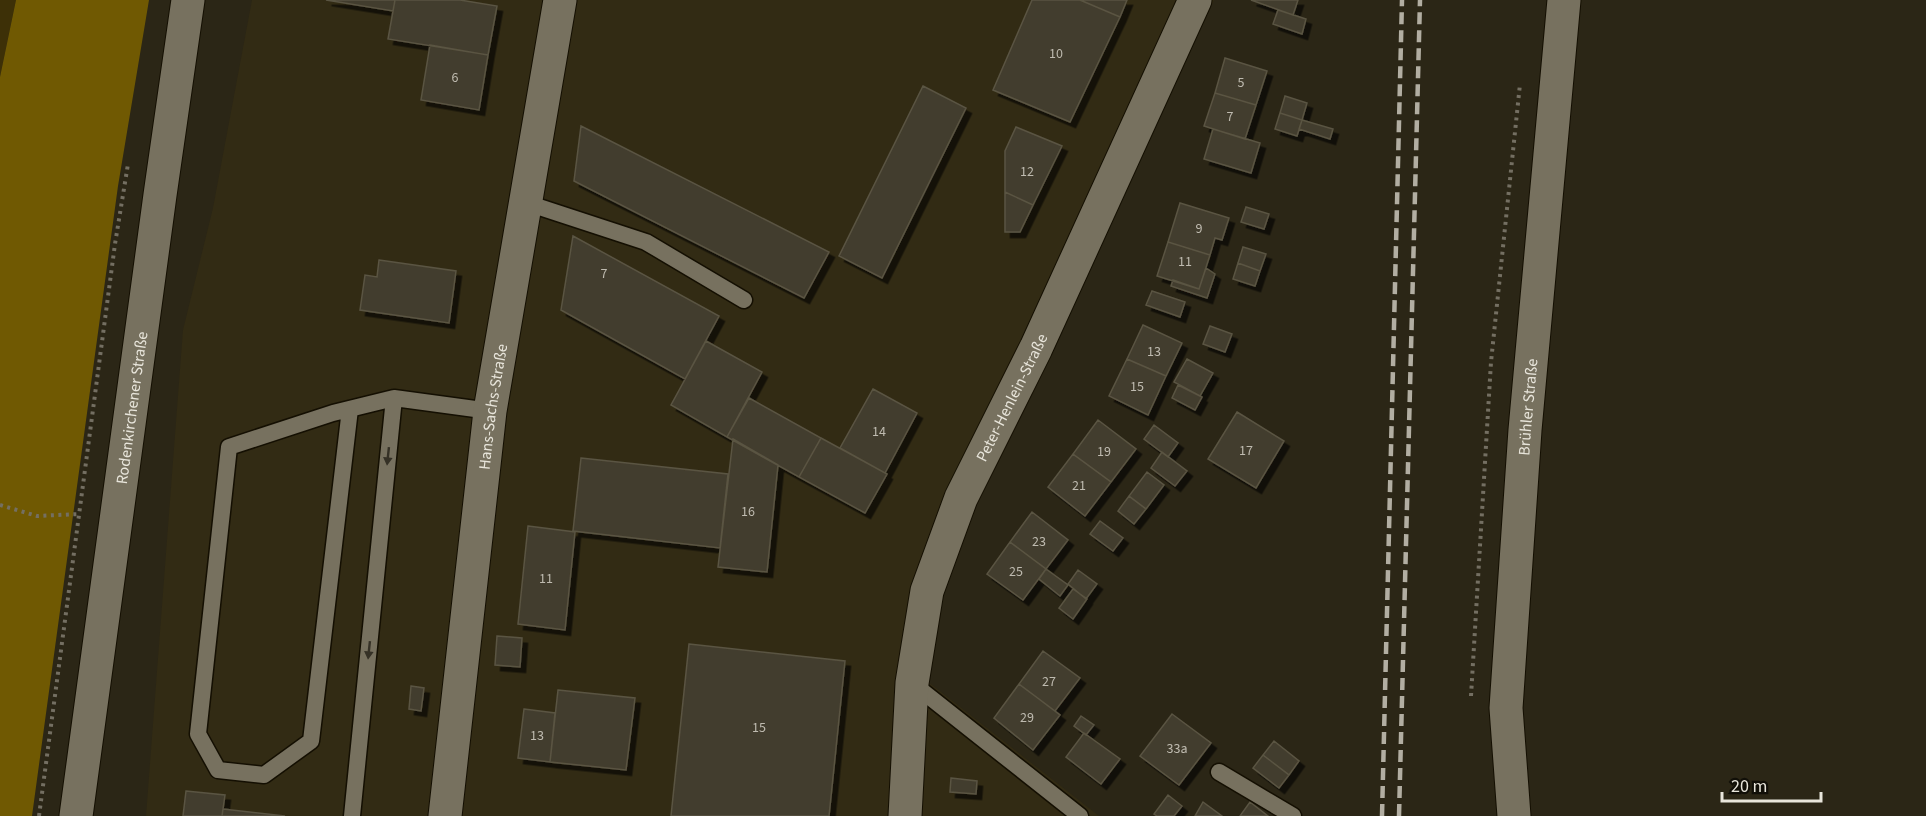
<svg xmlns="http://www.w3.org/2000/svg" width="1926" height="816" viewBox="0 0 1926 816" font-family="'Source Sans 3',sans-serif">
<defs>
<filter id="shadow"><feDropShadow dx="5.5" dy="5.5" stdDeviation="0" flood-color="#0009"/></filter>
</defs>
<rect width="100%" height="100%" fill="#2b2616"/>
<path fill="#322b14" d="M252,0H1214L953,549L923,678L1099,816H146L183,330L213,208Z"/>
<path fill="#3d3007" d="M0,0H16L0,77Z"/>
<path fill="#705902" d="M16,0H149L118,186L32,816H0V77Z"/>
<path fill="#433d2d" stroke="#5a5443" stroke-width="1.5" filter="url(#shadow)" d="M326,0H395L393,11Z
M395,0H460L497,6L488,55L388,39Z
M1032,0H1080L1120,17L1070,122L993,90Z
M1080,0H1127L1120,17Z
M1251,0H1298L1293,15Z
M1278,10L1306,19L1302,34L1273,24Z
M430,45L488,55L479,110L421,100Z
M1225,58L1267,71L1256,105L1215,93Z
M923,86L966,108L882,278L839,256Z
M1215,93L1256,105L1245,139L1204,126Z
M1285,96L1307,103L1302,120L1280,113Z
M1280,113L1302,120L1297,136L1275,129Z
M1302,120L1333,129L1330,139L1299,129Z
M581,126L829,252L804,298L574,181Z
M1016,127L1062,146L1033,205L1005,192V151Z
M1213,129L1260,143L1251,173L1204,159Z
M1005,192L1033,205L1020,232H1005Z
M1180,203L1229,218L1222,240L1215,238L1210,255L1168,242Z
M1246,207L1269,214L1264,229L1241,222Z
M573,236L719,316L685,379L561,310Z
M1168,242L1210,255L1199,289L1157,276Z
M1243,247L1266,254L1260,271L1238,263Z
M379,260L456,271L449,323L360,310L365,275L377,277Z
M1238,263L1260,271L1255,286L1233,279Z
M1206,268L1215,274L1207,298L1171,286L1173,280L1199,289Z
M1152,291L1185,302L1180,317L1146,305Z
M1143,325L1182,343L1166,376L1127,359Z
M1210,326L1232,334L1225,352L1203,344Z
M706,341L762,372L727,437L671,405Z
M1127,359L1166,376L1148,415L1109,396Z
M1187,359L1213,373L1200,396L1174,382Z
M1178,385L1202,397L1195,410L1172,398Z
M873,389L917,413L885,473L840,448Z
M749,398L821,438L799,477L727,437Z
M1237,412L1284,441L1256,488L1208,459Z
M1098,420L1136,449L1111,482L1073,454Z
M1154,425L1178,443L1168,457L1144,439Z
M821,438L887,474L865,513L799,477Z
M733,439L778,465L767,572L718,567Z
M1162,452L1187,471L1175,486L1151,468Z
M1073,454L1111,482L1085,516L1048,487Z
M581,458L728,474L720,548L573,531Z
M1147,472L1164,485L1146,509L1129,496Z
M1129,496L1146,509L1134,524L1118,511Z
M1032,512L1068,540L1046,569L1010,542Z
M1100,521L1123,538L1113,551L1090,534Z
M528,526L575,532L565,630L518,624Z
M1010,542L1046,569L1023,600L987,574Z
M1046,569L1068,585L1060,596L1039,579Z
M1078,570L1097,584L1086,599L1068,584Z
M1073,589L1087,599L1073,619L1059,608Z
M497,636L522,638L520,667L495,665Z
M689,644L845,661L829,816H671Z
M1043,651L1080,678L1055,711L1019,684Z
M1019,684L1060,715L1033,750L994,718Z
M411,686L424,688L421,711L409,709Z
M558,690L635,698L626,770L550,762Z
M524,709L555,713L550,762L518,758Z
M1172,714L1211,743L1179,785L1140,756Z
M1081,716L1094,725L1086,735L1074,726Z
M1084,733L1120,759L1101,784L1066,757Z
M1274,741L1299,761L1289,775L1263,755Z
M1263,755L1289,775L1279,788L1253,768Z
M951,778L977,781L976,794L950,792Z
M186,791L225,795L222,816H183Z
M1168,795L1182,806L1174,816H1157L1154,814Z
M1203,802L1222,816H1195Z
M1250,802L1268,816H1240Z
M223,809L285,816H222Z"/>
<g fill="none" stroke-linecap="round" stroke-linejoin="round">
<g stroke="#140f02" stroke-width="19">
<path id="lane" d="M527,203L646,242L744,300
M350,409L311,741L264,775L218,770L198,734L229,447L333,413L394,398L490,411
M912,683L1080,816
M1219,772L1293,816
M352,816L394,398"/>
</g>
<g stroke="#140f02" stroke-width="35">
<g id="street">
<path id="s1" d="M445,816L490,411L560,0"/>
<path id="s2" d="M905,816L912,683L927,591L961,498L1036,348L1195,0"/>
</g>
</g>
<g stroke="#140f02" stroke-width="35">
<g id="secondary">
<path id="s3" d="M76,816L160,195L188,0"/>
<path id="s4" d="M1514,816L1506,708L1525,430L1564,0"/>
</g>
</g>
<path stroke="#746f62" stroke-width="4" stroke-dasharray="3 4.5" stroke-linecap="butt" d="M0,505L37,516L80,514
M1471,696L1491,362L1520,84
M39,816L115,244L128,164"/>
<use href="#lane" stroke="#77715f" stroke-width="16"/>
<use href="#street" stroke="#77715f" stroke-width="33"/>
<use href="#secondary" stroke="#77715f" stroke-width="33"/>
<path stroke="#b2aea2" stroke-width="4.5" stroke-dasharray="12 6" stroke-linecap="butt" d="M1382,816L1402,0
M1399,816L1420,0"/>
</g>
<defs><path id="oneway-solid" d="M-6-.8H1V-3.2L6.5 0L1 3.2V.8H-6Z" transform="scale(1.5)"/></defs>
<g fill="#353126">
<use href="#oneway-solid" transform="translate(388 456) rotate(96)"/>
<use href="#oneway-solid" transform="translate(369 650) rotate(96)"/>
</g>
<g text-anchor="middle" stroke-width="6" stroke-linejoin="round" paint-order="stroke">
<g font-size="14" fill="#bfbbb0">
<text x="1056" y="58">10</text>
<text x="455" y="82">6</text>
<text x="1241" y="87">5</text>
<text x="1230" y="121">7</text>
<text x="1027" y="176">12</text>
<text x="1199" y="233">9</text>
<text x="1185" y="266">11</text>
<text x="604" y="278">7</text>
<text x="1154" y="356">13</text>
<text x="1137" y="391">15</text>
<text x="879" y="436">14</text>
<text x="1246" y="455">17</text>
<text x="1104" y="456">19</text>
<text x="1079" y="490">21</text>
<text x="748" y="516">16</text>
<text x="1039" y="546">23</text>
<text x="1016" y="576">25</text>
<text x="546" y="583">11</text>
<text x="1049" y="686">27</text>
<text x="1027" y="722">29</text>
<text x="759" y="732">15</text>
<text x="537" y="740">13</text>
<text x="1177" y="753">33a</text>
</g>
<g font-size="16" fill="#e8e5db" stroke="#110f08">
<text dy="6" stroke="none"><textPath href="#s2" startOffset="438">Peter-Henlein-Straße</textPath></text>
<text dy="6" stroke="none"><textPath href="#s1" startOffset="412">Hans-Sachs-Straße</textPath></text>
<text dy="6" stroke="none"><textPath href="#s3" startOffset="412">Rodenkirchener Straße</textPath></text>
<text dy="6" stroke="none"><textPath href="#s4" startOffset="410">Brühler Straße</textPath></text>
</g>
</g>
<path d="M1722 792v9h99v-9" fill="none" stroke="#e8e5db" stroke-width="3"/>
<text x="1731" y="792" font-size="18" fill="#e8e5db" stroke="#110f08" stroke-width="4.5" paint-order="stroke">20 m</text>
</svg>
